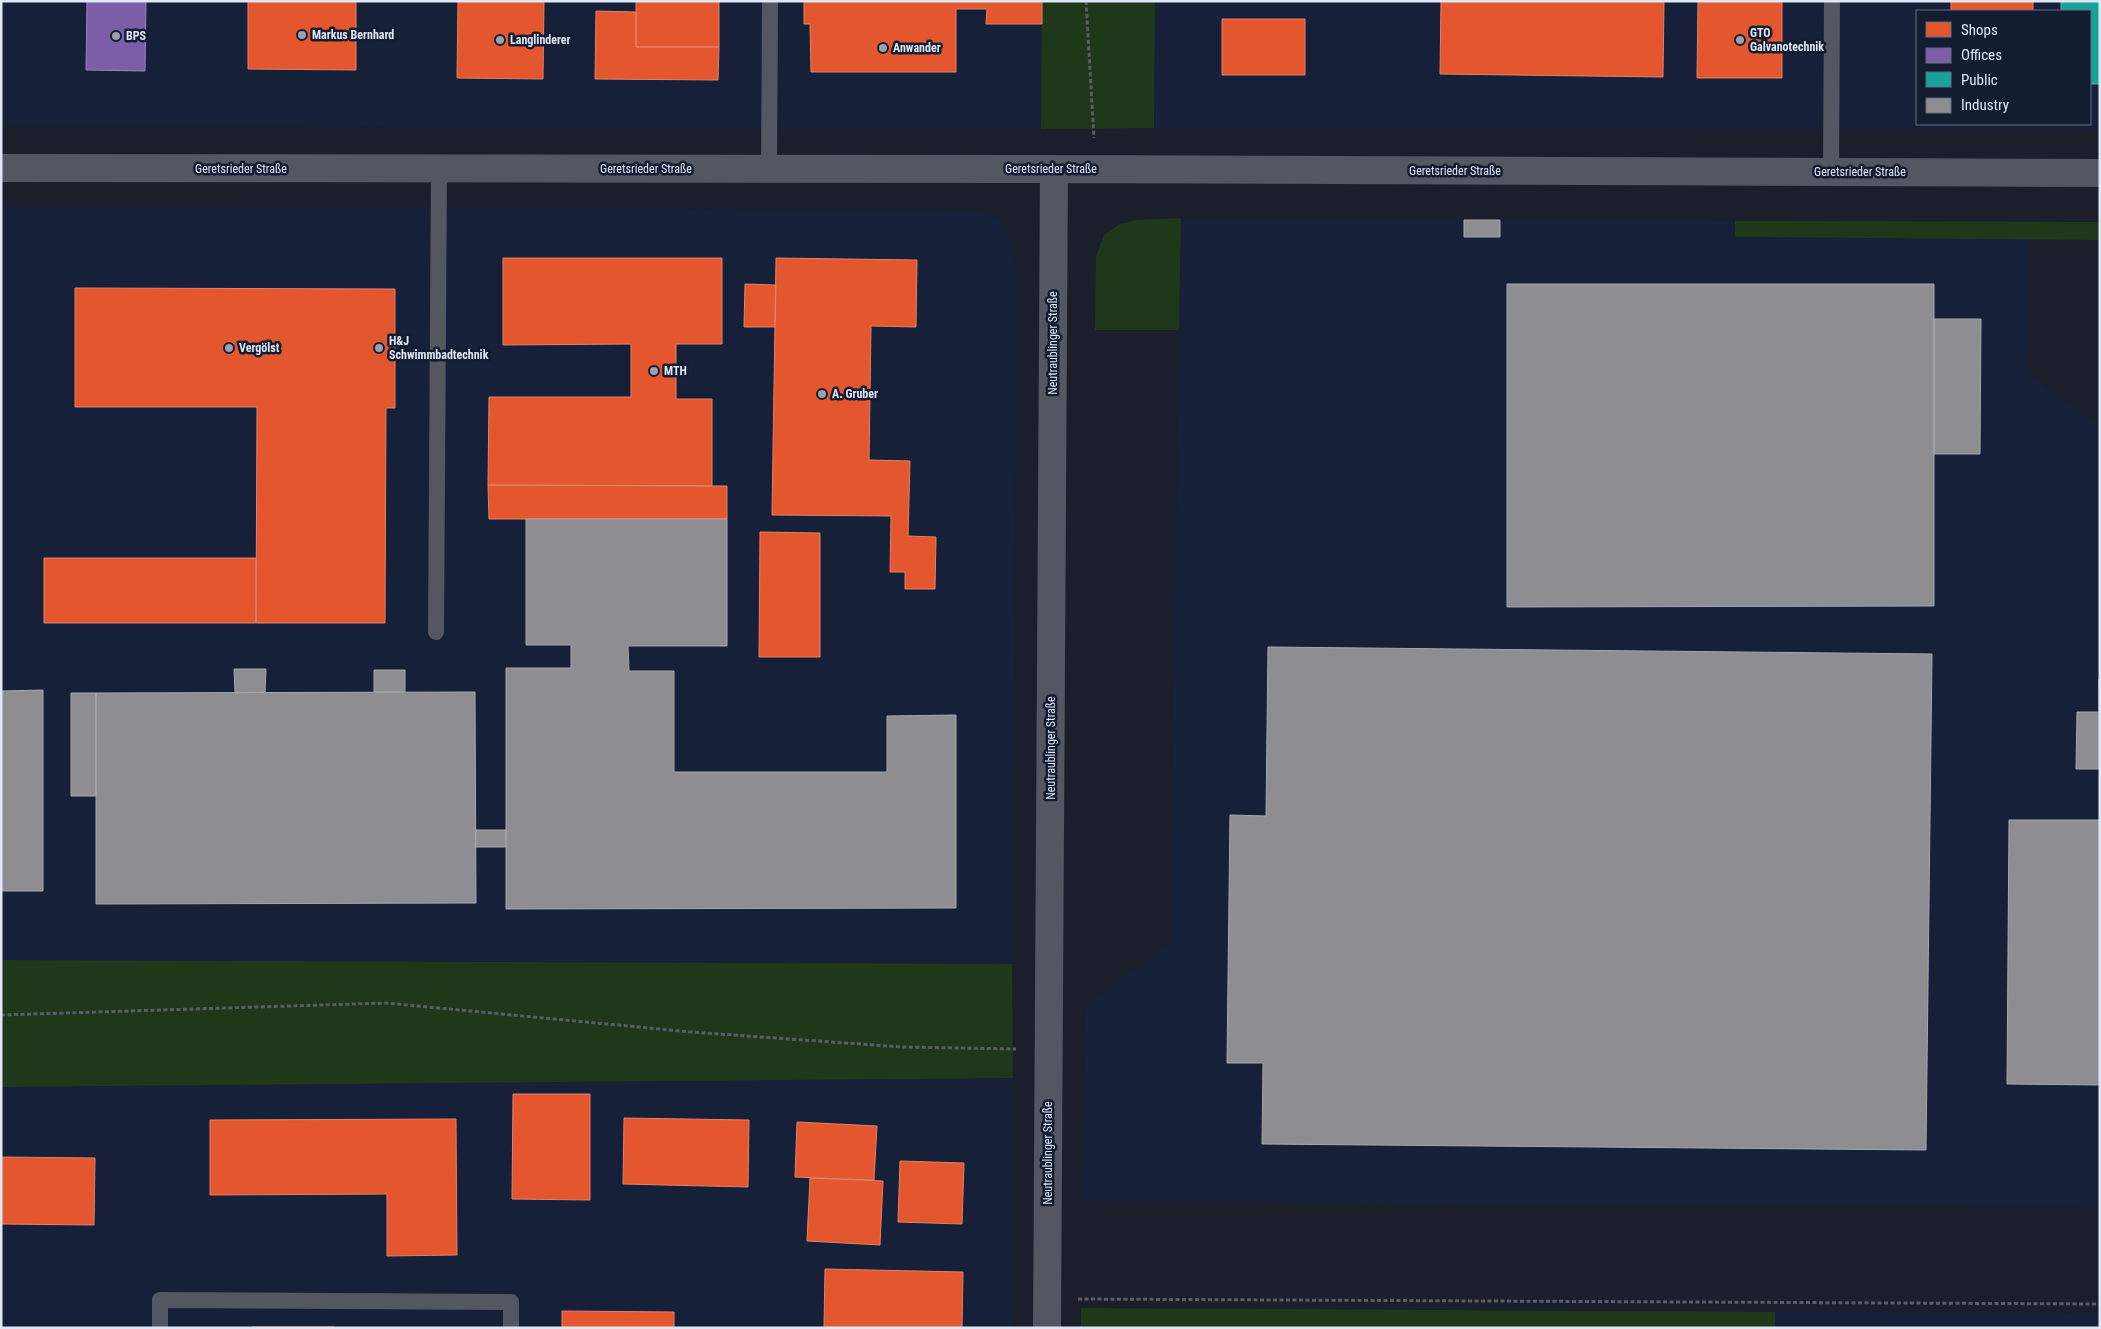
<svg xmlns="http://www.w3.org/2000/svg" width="2101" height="1329" viewBox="0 0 2101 1329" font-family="'Roboto Condensed',sans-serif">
<rect width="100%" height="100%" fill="#1a1f2b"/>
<path fill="#172039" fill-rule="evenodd" d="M1,1H1042L1041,129L1,126Z
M1155,1H2100V130L1154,128ZM1917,11H2090V124H1917Z
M1,206L974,210L991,214L1004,225L1012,242L1017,268L1012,964L1,960Z
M1181,218L1735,221V237L2030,239L2028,374L2100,426V1207L1082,1201L1086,1006L1170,943Z
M1013,1078L1012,1328H1V1087Z
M1775,1312L2100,1313V1328H1775Z"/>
<path fill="#1e3819" d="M1042,1H1155L1154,128L1041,129Z
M1181,218L1179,330H1095L1096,256L1104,235L1120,224L1137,220Z
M1735,221L2100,222V240L1735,237Z
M1,960L1012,964L1013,1078L1,1087Z
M1081,1308L1775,1312V1328H1081Z"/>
<path fill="#e4572e" stroke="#e2826a" d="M248,1H356V70L248,69Z
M458,1H544L543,79L457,78Z
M636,1H719V47H636Z
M804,1H1042V24H986L987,9H956V72H811L810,24H804Z
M1441,1H1664L1663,77L1440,74Z
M1698,1H1782V78H1697Z
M1951,1H2033V11H1951Z
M596,11L636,12V47H719L718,80L595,79Z
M1222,19H1305V75H1222Z
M503,258H722V344H676V399H712V486L488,485L489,397H631V344L503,345Z
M776,258L917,260L916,327L871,326L869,460L910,461L908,536L936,537L935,589H905V572H890L891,516L772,515Z
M745,284L776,285L775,327H744Z
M75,288L395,289V408H386L385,623H256L257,407H75Z
M488,485L727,486V519H489Z
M760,532L820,533V657H759Z
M44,558H256V623H44Z
M513,1094H590V1200L512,1199Z
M624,1118L749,1120L748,1187L623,1184Z
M456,1119L457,1255L387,1256V1194L210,1195V1120Z
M797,1122L877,1126L874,1180L795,1177Z
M1,1157L95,1158L94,1225L1,1224Z
M900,1161L964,1163L962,1224L898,1222Z
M810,1178L883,1181L880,1245L807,1241Z
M825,1269L963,1272L962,1328H824Z
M562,1311L674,1312V1328H562Z
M252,1327H335V1328H252Z"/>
<path fill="#7b5ea7" stroke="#9987be" d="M87,1H146L145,71L86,70Z"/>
<path fill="#17a398" stroke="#53b7b4" d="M2061,1H2100V84H2090V11H2061Z"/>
<path fill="#8d8d92" stroke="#a6a8b0" d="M1464,220H1500V237H1464Z
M1507,284H1934V606L1507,607Z
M1934,319H1981L1980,454H1934Z
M526,519H727V646H628L629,671H674V772H887V716L956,715V908L506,909V668H571V645H526Z
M1268,647L1932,654L1926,1150L1262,1144L1263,1063H1227L1230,815L1266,816Z
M234,669H266L265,692L235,693Z
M374,670H405V692H374Z
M2099,679L2100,769H2076L2077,712H2099Z
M43,690V891H1V691Z
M475,692L476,903L96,904V693Z
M71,693H96V796H71Z
M2009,820H2100V1085L2007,1084Z
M476,830H506V847H475Z"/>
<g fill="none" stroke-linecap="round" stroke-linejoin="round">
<path stroke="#595d66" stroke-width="3" stroke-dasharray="4 2.5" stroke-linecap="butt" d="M1086,1L1094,138
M1,1015L386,1003L691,1032L902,1047L1016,1049
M1078,1299L2100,1304"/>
<path stroke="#535761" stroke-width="16" d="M769,169L770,1
M1831,171L1832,1
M436,632L439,169
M160,1328V1300L511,1302V1328"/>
<path stroke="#535761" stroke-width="28" d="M1,168L1054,169L2100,173
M1047,1328L1054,169"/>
</g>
<g fill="#9aa0ae" stroke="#141c31" stroke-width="2">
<circle cx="302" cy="35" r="5"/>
<circle cx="116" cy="36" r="5"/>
<circle cx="500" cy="40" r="5"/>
<circle cx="1740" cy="40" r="5"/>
<circle cx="883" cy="48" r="5"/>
<circle cx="229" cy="348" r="5"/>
<circle cx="379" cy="348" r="5"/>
<circle cx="654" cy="371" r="5"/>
<circle cx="822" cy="394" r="5"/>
</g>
<g text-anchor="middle" stroke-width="5" stroke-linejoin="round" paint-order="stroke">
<g font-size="12" font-weight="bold" fill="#dfe6f5" stroke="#141c31" text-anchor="start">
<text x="1750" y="37">GTO<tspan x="1750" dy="14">Galvanotechnik</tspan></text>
<text x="312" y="39">Markus Bernhard</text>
<text x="126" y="40">BPS</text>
<text x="510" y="44">Langlinderer</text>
<text x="893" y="52">Anwander</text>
<text x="389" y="345">H&amp;J<tspan x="389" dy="14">Schwimmbadtechnik</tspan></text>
<text x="239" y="352">Vergölst</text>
<text x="664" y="375">MTH</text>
<text x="832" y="398">A. Gruber</text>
</g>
<g font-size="12" fill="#dfe6f5" stroke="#141c31">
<text x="241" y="173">Geretsrieder Straße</text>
<text x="646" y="173">Geretsrieder Straße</text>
<text x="1051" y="173">Geretsrieder Straße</text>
<text x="1455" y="175">Geretsrieder Straße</text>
<text x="1860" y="176">Geretsrieder Straße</text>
<text transform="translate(1053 343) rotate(-90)" y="4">Neutraublinger Straße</text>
<text transform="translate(1051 748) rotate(-90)" y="4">Neutraublinger Straße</text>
<text transform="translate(1048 1153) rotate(-90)" y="4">Neutraublinger Straße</text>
</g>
</g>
<rect width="2101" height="1329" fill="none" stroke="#dfe6f5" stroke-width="5"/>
<rect x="1916" y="10" width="175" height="115" fill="#141c31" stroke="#656d7f"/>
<rect x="1926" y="22" width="25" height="15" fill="#e4572e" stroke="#656d7f"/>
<text x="1961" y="35" font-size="15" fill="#dfe6f5">Shops</text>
<rect x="1926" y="48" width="25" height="15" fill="#7b5ea7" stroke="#656d7f"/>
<text x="1961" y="60" font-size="15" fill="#dfe6f5">Offices</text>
<rect x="1926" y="72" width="25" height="15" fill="#17a398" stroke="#656d7f"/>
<text x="1961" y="85" font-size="15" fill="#dfe6f5">Public</text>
<rect x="1926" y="98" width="25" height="15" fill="#8d8d92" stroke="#656d7f"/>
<text x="1961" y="110" font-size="15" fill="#dfe6f5">Industry</text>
</svg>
